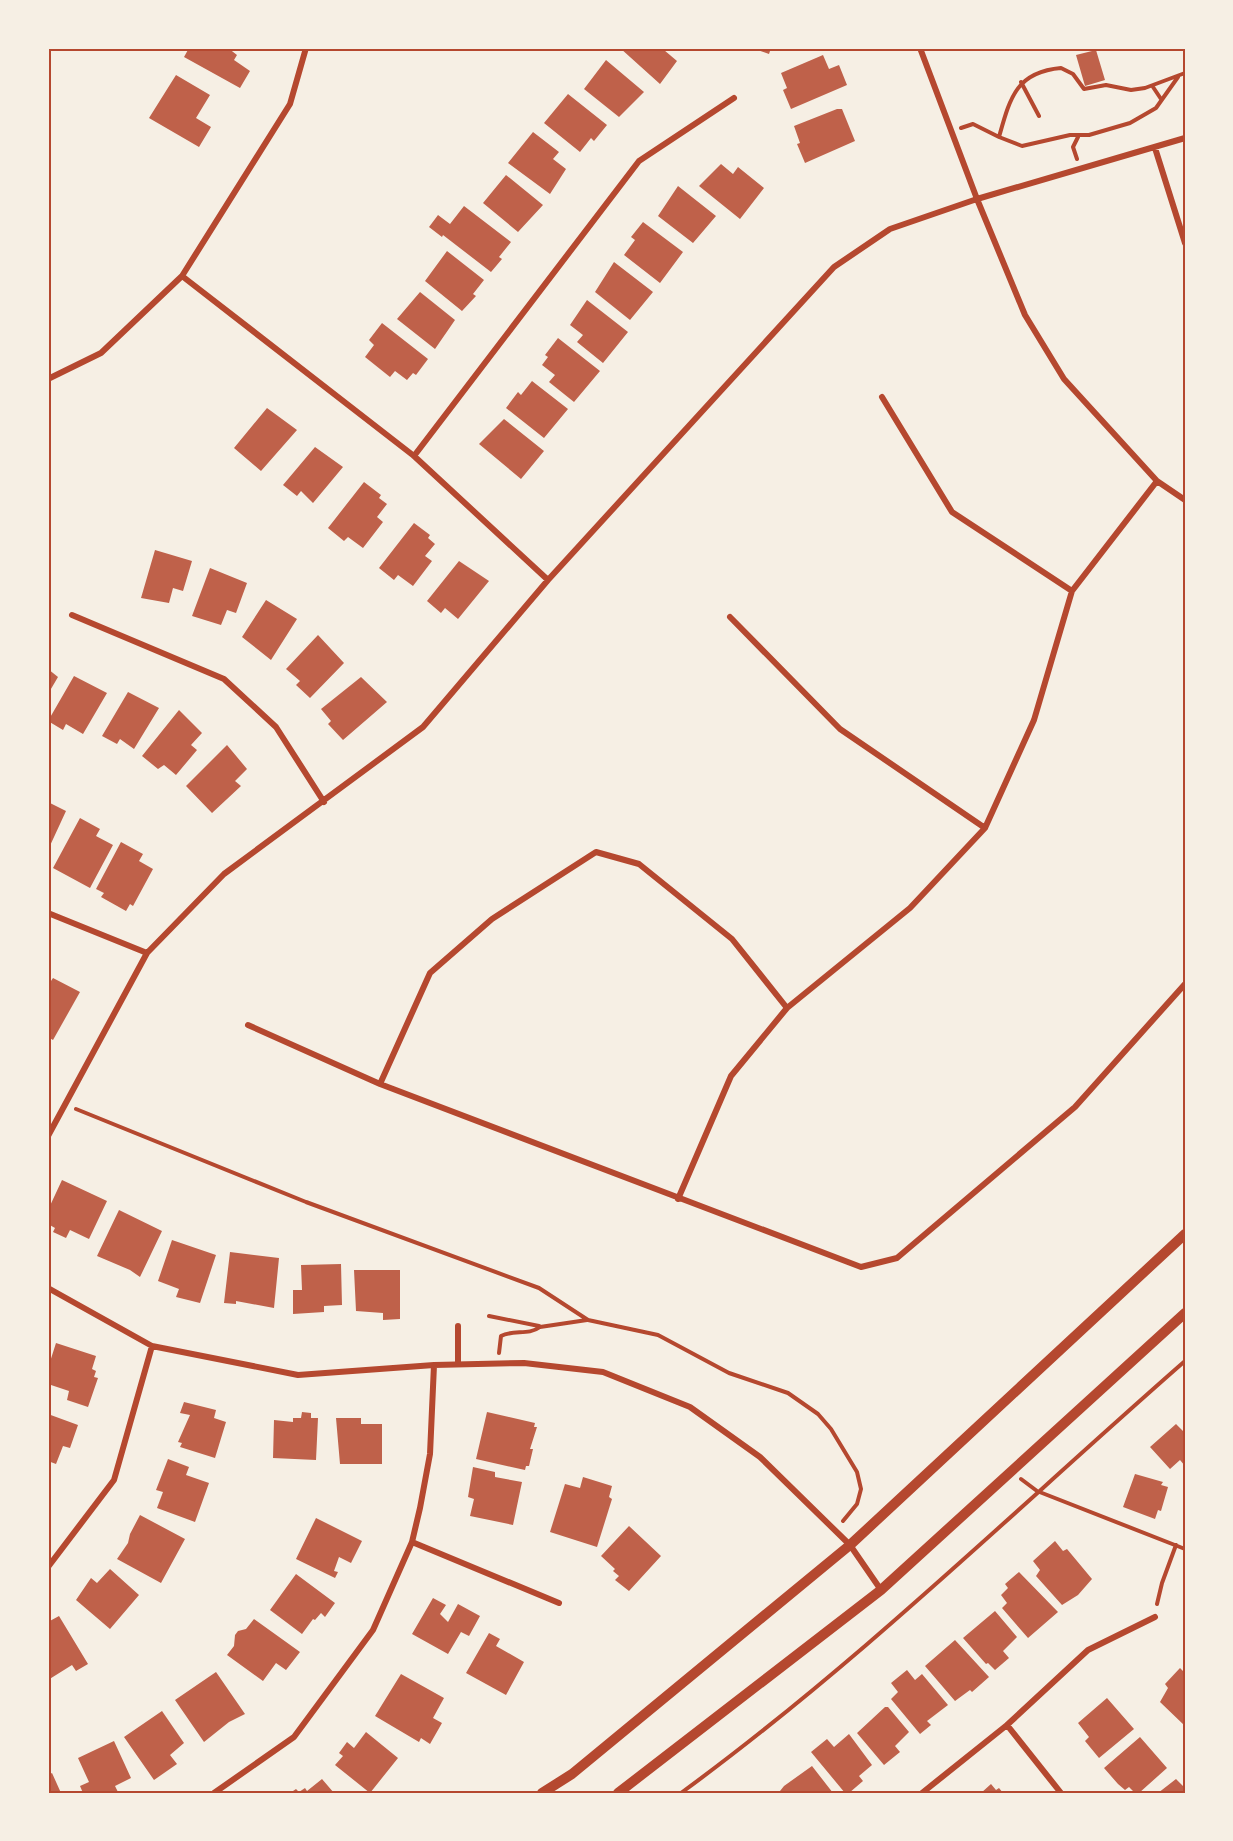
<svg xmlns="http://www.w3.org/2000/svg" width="1233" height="1841" viewBox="0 0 1233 1841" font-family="'Varela Round',sans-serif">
<rect width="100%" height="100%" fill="#f6efe4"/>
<path fill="#bf614a" d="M189,48H228L237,55L234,60L250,71L240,88L184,57Z
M620,48H666L664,50L677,61L660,84Z
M752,48H771L769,54Z
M1096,50L1105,80L1085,86L1076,55Z
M823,55L829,69L839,65L847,85L791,109L783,90L787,88L781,73Z
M606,60L644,92L619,117L584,89Z
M176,75L210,95L196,118L211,127L199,147L149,118Z
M568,94L607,125L594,141L591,138L580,152L544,123Z
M837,109H842L855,141L805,163L797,144L800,143L794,126Z
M533,132L559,152L553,159L566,169L550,194L508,163Z
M721,164L733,174L738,167L764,188L740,219L699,186Z
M506,175L543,205L518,232L483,203Z
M678,186L716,216L693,243L658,216Z
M464,206L511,242L499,257L502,259L491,272L443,235L442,237L429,227L438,215L450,224Z
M643,222L683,252L660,283L624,255L635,240L631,237Z
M447,251L484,280L473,294L476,296L462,311L425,281Z
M614,262L653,292L630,320L595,292Z
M420,292L455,320L435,349L397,319Z
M587,300L628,332L603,363L577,342L583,335L570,325Z
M382,323L428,359L416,375L413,373L407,380L395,371L390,377L365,357L374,345L369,340Z
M558,338L600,371L574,402L549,382L555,375L542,365L548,357L545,355Z
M532,381L568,409L544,438L506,408L518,392L521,395Z
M267,408L297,430L261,471L234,448Z
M504,419L544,451L521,479L479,444Z
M315,447L343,467L313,503L301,491L297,496L283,485Z
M364,482L381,495L379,498L387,504L377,517L383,522L363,548L348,537L344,541L328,528Z
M414,523L430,535L428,538L435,544L425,556L432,561L413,586L398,575L394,580L379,568Z
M155,550L192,561L183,591L173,588L169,603L141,598Z
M459,561L489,581L458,619L445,608L441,613L427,601Z
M210,568L247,583L236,613L227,610L221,625L192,616Z
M266,600L297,619L271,660L242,637Z
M318,635L344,663L310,698L296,685L300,681L286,669Z
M48,669L58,677L48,694Z
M74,676L107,693L83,734L66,724L63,730L48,721Z
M361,677L387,702L343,740L328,724L331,721L321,709Z
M128,692L159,708L134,749L120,739L117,744L102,736Z
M179,710L202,733L191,745L197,750L176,775L164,765L158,769L142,756Z
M227,745L247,769L235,781L241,786L212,813L186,786Z
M48,802L66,811L48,850Z
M80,818L100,829L96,836L113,845L90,888L53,868Z
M121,842L143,854L139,861L153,869L133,906L130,904L126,911L101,897L104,893L96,889Z
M53,978L80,992L53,1040L48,1037V980L51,981Z
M62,1180L107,1201L89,1239L70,1230L66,1238L53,1232L55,1228L48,1224V1210Z
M119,1210L162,1231L140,1277L130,1270L97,1256Z
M172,1240L216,1255L200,1303L176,1297L179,1289L158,1281Z
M230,1252L279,1258L274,1308L236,1301V1304L224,1303Z
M341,1264L342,1305L324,1306V1312L293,1314V1290H302L301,1265Z
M354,1270H400V1319L383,1320V1313L356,1311Z
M56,1343L96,1356L92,1369L96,1371L94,1377L98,1378L88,1407L67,1400L69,1391L48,1384V1368Z
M184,1402L216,1410L214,1418L226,1422L215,1458L180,1447L182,1443L178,1442L190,1415L180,1413Z
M302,1412L311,1413V1418H318L316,1460L273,1458L274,1420L293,1422V1418H301Z
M487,1412L535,1423L534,1427H537L530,1449H533L529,1466H526L525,1470L476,1459Z
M48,1414L78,1425L70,1448L63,1446L56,1464L48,1461Z
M336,1418H361V1424H382V1464H340Z
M1176,1424L1185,1433V1466L1180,1460L1170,1469L1150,1447Z
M168,1459L189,1467L186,1475L209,1483L195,1522L157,1508L163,1492L156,1490Z
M473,1467L495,1472V1477L522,1482L513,1525L470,1516L474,1499L468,1497Z
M1135,1474L1163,1482L1161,1485L1168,1487L1161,1511L1158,1510L1155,1519L1123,1507Z
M583,1477L612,1486L609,1497L612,1499L597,1547L550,1532L565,1484L580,1488Z
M140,1515L185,1539L161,1583L117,1559L128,1543L130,1534Z
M316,1518L362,1541L351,1563L339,1557L334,1571L338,1572L335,1578L296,1559Z
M629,1526L661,1556L629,1591L615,1580L619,1576L613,1571L615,1569L601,1556Z
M1055,1541L1063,1551L1067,1549L1092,1579L1078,1595L1062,1605L1036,1576L1040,1570L1033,1561Z
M110,1569L139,1595L110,1629L76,1600L91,1578L97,1583Z
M1019,1572L1058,1612L1028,1638L1002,1608L1007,1603L1001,1595L1008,1588L1005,1584Z
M296,1574L335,1603L325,1617L321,1613L315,1620L313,1619L302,1634L270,1610Z
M433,1598L446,1605L440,1614L448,1622L458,1604L480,1616L469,1636L461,1632L448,1654L412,1634Z
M995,1611L1017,1637L1003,1651L1009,1658L995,1670L988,1663L986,1664L963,1638Z
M59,1616L88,1664L76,1671L72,1665L48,1680V1622Z
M254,1619L300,1652L286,1670L276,1663L263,1681L227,1655L234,1646L235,1635L238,1631L246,1629Z
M489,1633L500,1639L496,1646L524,1662L506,1695L466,1673Z
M955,1640L989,1677L972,1692L970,1690L955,1701L925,1666Z
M1180,1668L1185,1673V1726L1160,1702L1168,1688L1165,1684Z
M907,1670L915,1680L922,1674L948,1705L927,1721L931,1725L920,1734L891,1699L898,1692L891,1683Z
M216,1672L245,1714L229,1722L204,1742L175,1700Z
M401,1674L444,1698L433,1718L442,1723L430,1744L421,1738L419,1742L375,1716Z
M1107,1698L1134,1729L1099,1758L1085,1741L1089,1737L1078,1723Z
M885,1707H888L909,1732L895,1746L900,1752L884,1765L857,1733Z
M162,1711L184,1743L170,1755L177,1764L154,1780L124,1737Z
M366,1732L398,1758L370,1793L335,1765L343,1756L339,1753L347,1742L354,1748Z
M849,1734L872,1765L859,1776L863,1781L849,1793H845L811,1752L827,1739L834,1747Z
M1140,1737L1167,1768L1139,1793H1135L1129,1787L1125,1790L1118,1784L1104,1768Z
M114,1741L131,1778L115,1786L118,1792L115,1793H83L80,1786L89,1782L78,1758Z
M812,1766L833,1793H782L780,1791L784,1786Z
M52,1773L61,1793H48V1775Z
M322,1779L334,1793H290L296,1789L299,1792L305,1788L307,1791Z
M1176,1779L1185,1788V1793H1158Z
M991,1784L996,1790L999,1788L1003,1793H981Z"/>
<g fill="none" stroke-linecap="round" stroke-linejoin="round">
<path stroke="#b5482f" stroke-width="4" d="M1178,77L1156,108L1130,123L1089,135H1070L1022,146L999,137C1010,98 1016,72 1061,68L1073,74L1084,89L1106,85L1131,90L1145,88L1185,73
M1021,82L1039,116
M1153,87L1161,99
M961,128L973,124L999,137
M1077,159L1073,147L1078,137
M76,1109L306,1202L539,1288L588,1320L658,1335L729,1373L788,1393L818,1414L831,1429L857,1472L861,1489L857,1504L843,1521
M489,1316L539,1326
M499,1353L501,1336C514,1329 528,1336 540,1327L587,1320
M1021,1479L1037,1491L1185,1549
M1157,1604L1162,1583L1176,1545
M681,1793C859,1663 1019,1506 1185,1361"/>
<path stroke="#b5482f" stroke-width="6" d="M920,48L977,199L1025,315L1064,379L1157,481L1185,500
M1155,148L1185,243
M182,276L414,456L548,580
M48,379L101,353L182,276L290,104L306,48
M882,397L952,512L1072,591
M414,456L639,161L734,98
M72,615L224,679L276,727L324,802
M730,617L840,729L985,828
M48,913L147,953
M248,1025L380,1084L861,1267L897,1258L1075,1107L1185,984
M380,1084L430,973L492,919L596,852L639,864L732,939L787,1008
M48,1136L147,953L224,874L423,727L548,580L834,267L890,229L977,199L1185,138
M678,1199L731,1076L787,1008L910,908L985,828L1034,720L1072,591L1157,481
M48,1288L152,1346L298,1375L434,1365L524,1363L603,1372L690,1407L760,1457L850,1545L881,1590
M458,1364V1326
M412,1542L559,1603
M48,1567L114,1480L152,1346
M1007,1725L1061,1793
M214,1793L294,1737L373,1630L412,1542L420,1508L430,1454L434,1365
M922,1793L1007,1725L1088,1650L1155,1617"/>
<path stroke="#b5482f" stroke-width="10" d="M542,1793L572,1774L850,1545L1185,1234
M618,1793L881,1590L1185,1313"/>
</g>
<rect width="1233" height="1841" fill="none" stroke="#f6efe4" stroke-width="99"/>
<rect x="50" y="50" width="1134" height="1742" fill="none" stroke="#b5482f" stroke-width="2"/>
</svg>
